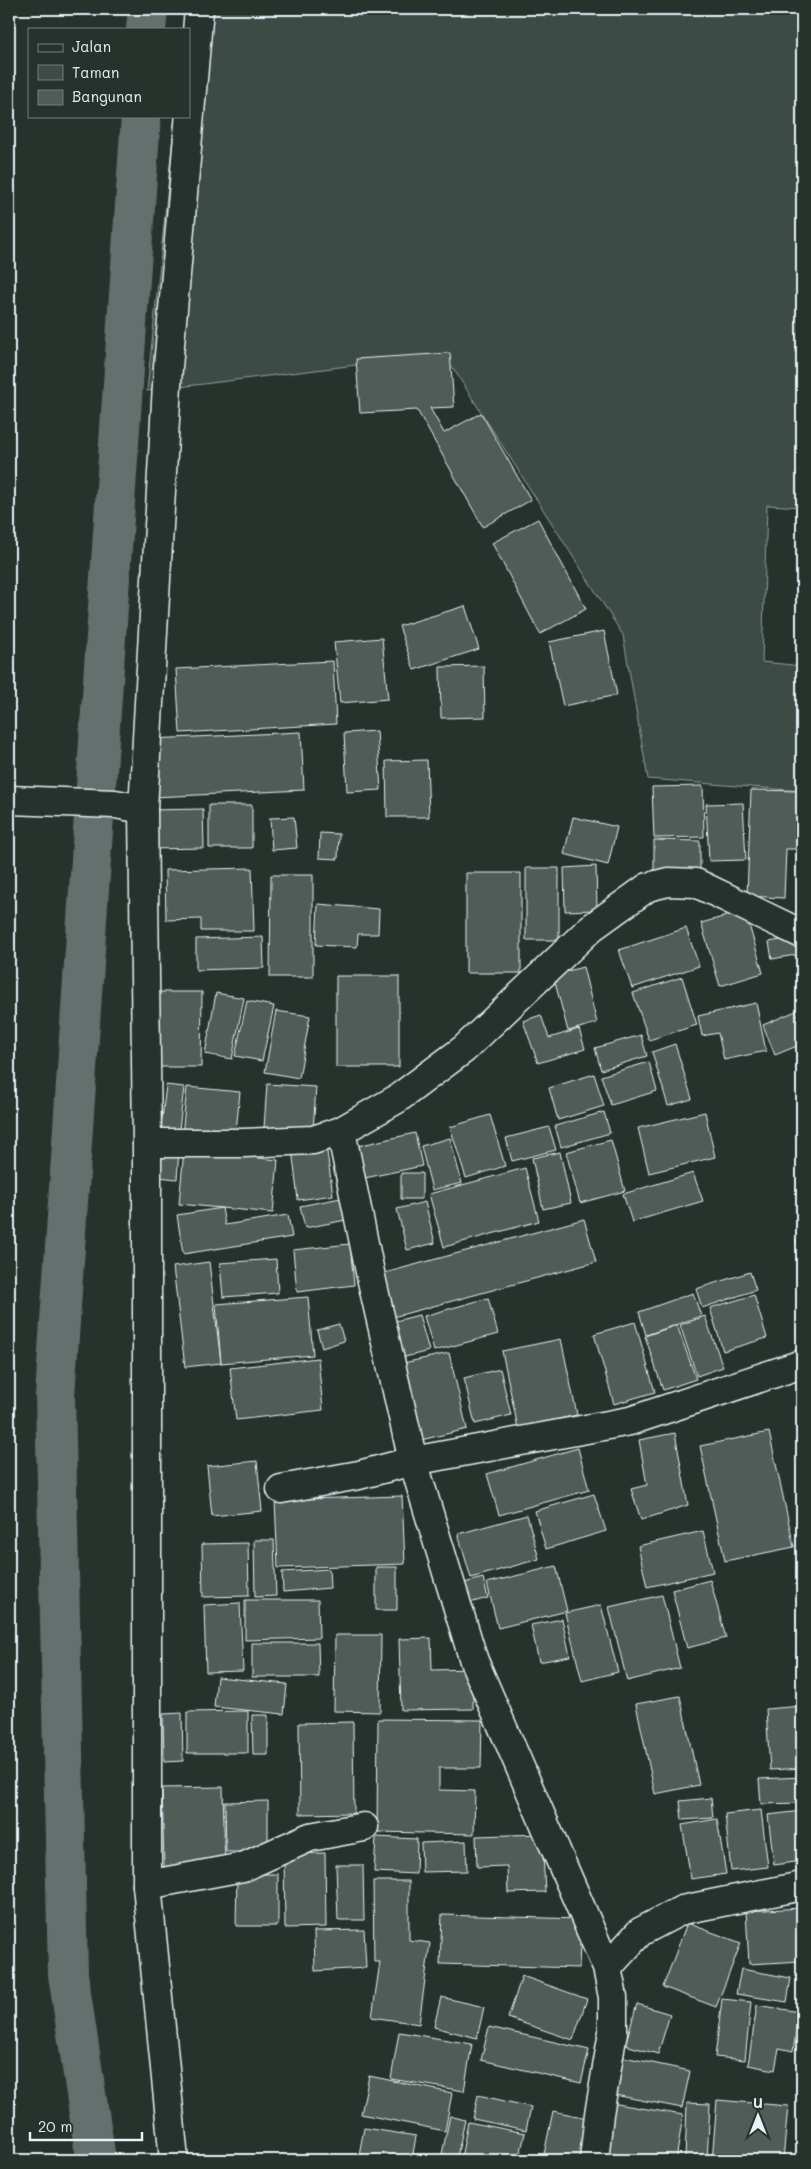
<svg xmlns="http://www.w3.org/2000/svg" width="811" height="2169" viewBox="0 0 811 2169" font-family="Mali,sans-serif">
<rect width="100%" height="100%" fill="#26332d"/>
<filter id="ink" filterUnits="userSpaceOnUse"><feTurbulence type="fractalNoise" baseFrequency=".02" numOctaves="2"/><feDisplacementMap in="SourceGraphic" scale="10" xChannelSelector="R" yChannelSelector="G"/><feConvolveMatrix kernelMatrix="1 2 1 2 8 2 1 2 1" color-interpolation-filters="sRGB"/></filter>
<g filter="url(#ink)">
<path fill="#3e4b47" stroke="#939ea0" d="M186,9H802V507L767,505L762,662L802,666V791L648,779L623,635L444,354L147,391L175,116H189Z"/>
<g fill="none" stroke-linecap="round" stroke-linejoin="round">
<path stroke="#636f6d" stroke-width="40" d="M146,29L148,9
M96,2160L68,1974L55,1396L141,116"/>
</g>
<path fill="#505c59" stroke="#e8f1f8" d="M450,353L454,407L430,408L444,433L481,413L531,500L483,527L417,410L360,413L356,359Z
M538,519L586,609L540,634L492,543Z
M465,606L479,649L414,670L399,626Z
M604,631L617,695L563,706L549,642Z
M382,638L388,699L340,703L334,642Z
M333,661L336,724L180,733L176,669Z
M484,666L485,717L441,718L440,667Z
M377,731L381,790L347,792L344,733Z
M301,732L304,790L154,797L152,739Z
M427,760L429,817H387L386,761Z
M703,786L704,837L654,838L652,787Z
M751,790L802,791V849H786L784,898L747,896Z
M743,803L746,860L709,861L706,804Z
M209,805H252V848H209Z
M203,809L204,848L151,849L150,810Z
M294,817L297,848L272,850L270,818Z
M573,817L617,827L608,865L564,854Z
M320,833L339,834L338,859L319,858Z
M654,840L700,841V873L654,872Z
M596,866L597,910L565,911L564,868Z
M252,868L254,931H201V919L166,920L165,870Z
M526,868H559V940H526Z
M466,873H521V973H466Z
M271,875H313V977H270Z
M318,904L379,909L378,934H358L357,947L316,945Z
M745,911L763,973L720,986L701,923Z
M686,928L699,966L632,988L619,950Z
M263,937L264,968L196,970V939Z
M797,937L801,954L772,959L769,942Z
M583,967L597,1023L568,1031L553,975Z
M336,976H399V1067H336Z
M682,977L697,1025L649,1040L633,993Z
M156,992H202L201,1067H155Z
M216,993L244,998L232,1059L205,1054Z
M247,1001L274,1006L262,1061L235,1056Z
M756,1003L766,1051L724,1060L718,1033L702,1036L698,1016Z
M276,1011L310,1016L299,1078L265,1072Z
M796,1011L802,1027V1044L775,1055L763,1025Z
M541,1015L549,1038L579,1029L585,1049L538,1063L523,1021Z
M641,1035L647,1056L601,1070L595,1048Z
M675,1044L692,1099L668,1106L652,1052Z
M649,1062L657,1091L611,1105L601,1076Z
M594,1074L604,1106L558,1120L549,1088Z
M267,1084L316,1087L313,1131L264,1128Z
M166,1085L184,1087L179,1130L161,1128Z
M187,1087L240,1092L235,1141L182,1135Z
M604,1112L610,1133L561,1147L555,1126Z
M705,1112L715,1157L649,1173L638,1128Z
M490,1115L505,1166L466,1178L450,1127Z
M549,1127L556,1150L512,1161L506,1138Z
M415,1133L422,1166L360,1179L353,1147Z
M450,1138L462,1183L432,1190L421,1146Z
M611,1140L625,1191L580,1203L566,1152Z
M326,1145L333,1195L298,1200L292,1149Z
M151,1147L179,1150L177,1179L149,1176Z
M184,1150L278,1160L273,1213L179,1204Z
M560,1152L571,1203L543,1209L532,1158Z
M525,1168L539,1221L444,1247L429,1194Z
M401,1173H422V1199H401Z
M693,1173L703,1201L632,1222L623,1194Z
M346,1197L351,1219L305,1228L300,1206Z
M425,1202L435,1243L407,1250L397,1209Z
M222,1208L225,1225L288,1215L292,1237L183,1254L177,1215Z
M584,1219L596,1262L393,1317L381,1274Z
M802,1238V1260L796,1240Z
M350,1244L354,1285L297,1292L293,1250Z
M276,1259L278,1293L223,1297L220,1263Z
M209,1262L221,1363L185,1367L173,1267Z
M750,1272L756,1290L702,1308L696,1289Z
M693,1293L701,1316L646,1335L639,1312Z
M754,1295L767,1338L723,1351L710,1308Z
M308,1297L313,1355L221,1363L216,1304Z
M488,1298L498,1334L434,1351L424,1316Z
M419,1315L429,1351L397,1359L388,1323Z
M705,1316L723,1367L697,1376L680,1325Z
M635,1322L655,1392L614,1404L594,1334Z
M339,1324L344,1341L322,1348L317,1330Z
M677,1325L696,1379L663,1390L645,1336Z
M561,1339L577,1415L518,1428L502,1351Z
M449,1353L467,1429L417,1441L399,1364Z
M318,1358L323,1410L236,1420L230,1368Z
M500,1369L511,1415L475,1424L464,1378Z
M769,1432L794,1547L725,1561L700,1446Z
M675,1433L688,1505L641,1520L631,1489L647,1485L639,1440Z
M578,1448L589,1490L499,1515L487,1474Z
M257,1461L262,1511L212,1516L207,1466Z
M594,1494L606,1531L546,1549L535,1511Z
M402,1496L405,1564L278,1568L275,1500Z
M527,1515L539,1559L471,1578L458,1534Z
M703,1531L713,1572L647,1587L638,1546Z
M254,1540H274L276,1596L255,1597Z
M248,1543L249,1596L203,1597L202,1544Z
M802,1563V1603L798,1564Z
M556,1566L567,1611L498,1628L487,1583Z
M376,1567H397V1610H376Z
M329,1569L330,1588L283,1592L282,1572Z
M483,1578L488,1598L458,1606L453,1586Z
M710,1580L726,1638L687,1648L672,1590Z
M662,1595L680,1668L627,1681L609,1607Z
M245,1600H318L319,1638L245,1640Z
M240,1603L243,1671L206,1672L204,1605Z
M601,1605L618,1672L582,1681L565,1613Z
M562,1619L570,1656L539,1662L531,1625Z
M335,1635H381L380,1712L334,1711Z
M431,1638L432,1670L473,1669V1709L401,1710L399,1639Z
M252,1643H318L319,1677H252Z
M217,1677L287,1684L284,1714L214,1707Z
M680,1696L699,1785L655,1794L636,1704Z
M802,1706V1768L770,1770L766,1709Z
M248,1711V1753H187V1712Z
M182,1713L183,1761L164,1762L163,1714Z
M252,1715H268V1755H253Z
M378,1719L482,1720L481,1768H439V1790L475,1791L474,1834L377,1832Z
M353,1722L354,1813L300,1814L299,1723Z
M802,1777V1803L761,1804L759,1779Z
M223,1787L225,1865L164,1867L162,1788Z
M711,1798L713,1818L682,1820L680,1801Z
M268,1801V1852H226L225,1802Z
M761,1810L768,1867L731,1871L725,1814Z
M802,1811V1861L774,1865L768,1815Z
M717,1819L726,1874L691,1879L682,1825Z
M542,1834L545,1892L508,1893L507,1866L477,1867L476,1836Z
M376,1837L417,1839L416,1874L374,1872Z
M466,1841L467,1871L422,1872L421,1843Z
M325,1853L326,1927L285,1928L284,1854Z
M336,1865H363L364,1920H338Z
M237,1874H278V1926H236Z
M373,1881H409V1940L430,1943L419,2024L372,2017L380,1962H374Z
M802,1908V1961L749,1964L746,1911Z
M442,1915L581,1919L579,1968L440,1964Z
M687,1923L741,1943L716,2007L663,1987Z
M364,1930L366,1968L315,1971L314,1931Z
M741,1969L791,1978L787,2002L736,1994Z
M522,1976L587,1999L573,2040L508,2018Z
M441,1997L484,2007L477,2038L434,2027Z
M722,1999L751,2002L745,2060L715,2057Z
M637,2004L670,2014L658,2054L625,2045Z
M757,2005L800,2012L793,2051L779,2048L775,2070L748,2065Z
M489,2027L589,2050L581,2083L481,2060Z
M399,2032L472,2044L464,2091L391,2079Z
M624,2057L690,2071L682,2108L615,2095Z
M369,2076L452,2093L445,2131L361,2114Z
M478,2095L531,2107L526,2130L473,2119Z
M717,2100L788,2106L783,2160H712Z
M611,2103L683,2115L676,2160H651L603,2152Z
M687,2103L710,2104L707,2160H685Z
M553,2111L587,2118L579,2160L543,2159Z
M450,2116L465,2120L457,2157L442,2154Z
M468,2122L525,2133L519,2160H472L461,2158Z
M364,2128L416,2136L412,2160H358Z
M420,2155L443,2160H419Z"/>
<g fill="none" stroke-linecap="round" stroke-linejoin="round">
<g stroke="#e8f1f8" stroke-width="31">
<path id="street" d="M143,809L168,367L199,9
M341,1131L371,1277L413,1461L474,1661L607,1968L613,1997V2032L599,2114L594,2160
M147,1143H244L313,1140L341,1131L397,1099L464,1049L591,928L648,887L668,882L696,883L802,934
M281,1489L359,1475L413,1461L630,1421L802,1364
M147,1885L243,1867L310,1837L364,1827
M607,1968L640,1932L682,1910L802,1886"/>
</g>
<g stroke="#e8f1f8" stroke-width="31">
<path id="secondary" d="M9,800L115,804L143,809L147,1143V1885L174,2160"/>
</g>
<use href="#street" stroke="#26332d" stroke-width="28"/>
<use href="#secondary" stroke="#26332d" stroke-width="28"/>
</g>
</g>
<rect width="811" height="2169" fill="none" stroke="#26332d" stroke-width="30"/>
<rect x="15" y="15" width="781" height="2139" fill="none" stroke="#e8f1f8" stroke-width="2" filter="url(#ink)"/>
<rect x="28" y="28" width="162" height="90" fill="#26332d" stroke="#747f7e"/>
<rect x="38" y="44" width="25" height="8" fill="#26332d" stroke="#747f7e"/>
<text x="72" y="52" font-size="15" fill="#e8f1f8">Jalan</text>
<rect x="38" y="65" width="25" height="15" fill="#3e4b47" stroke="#747f7e"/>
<text x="72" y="78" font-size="15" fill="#e8f1f8">Taman</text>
<rect x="38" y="90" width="25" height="15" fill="#505c59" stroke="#747f7e"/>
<text x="72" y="102" font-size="15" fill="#e8f1f8">Bangunan</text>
<g transform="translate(758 2116)" stroke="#26332d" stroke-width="4" paint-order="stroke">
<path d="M0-4L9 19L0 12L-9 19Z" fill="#e8f1f8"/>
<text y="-8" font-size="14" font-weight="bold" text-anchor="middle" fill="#e8f1f8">U</text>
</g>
<path d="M30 2132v8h112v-8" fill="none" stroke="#e8f1f8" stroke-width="2.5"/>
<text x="38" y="2132" font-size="15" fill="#e8f1f8" stroke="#26332d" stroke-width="4" paint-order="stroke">20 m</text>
</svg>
